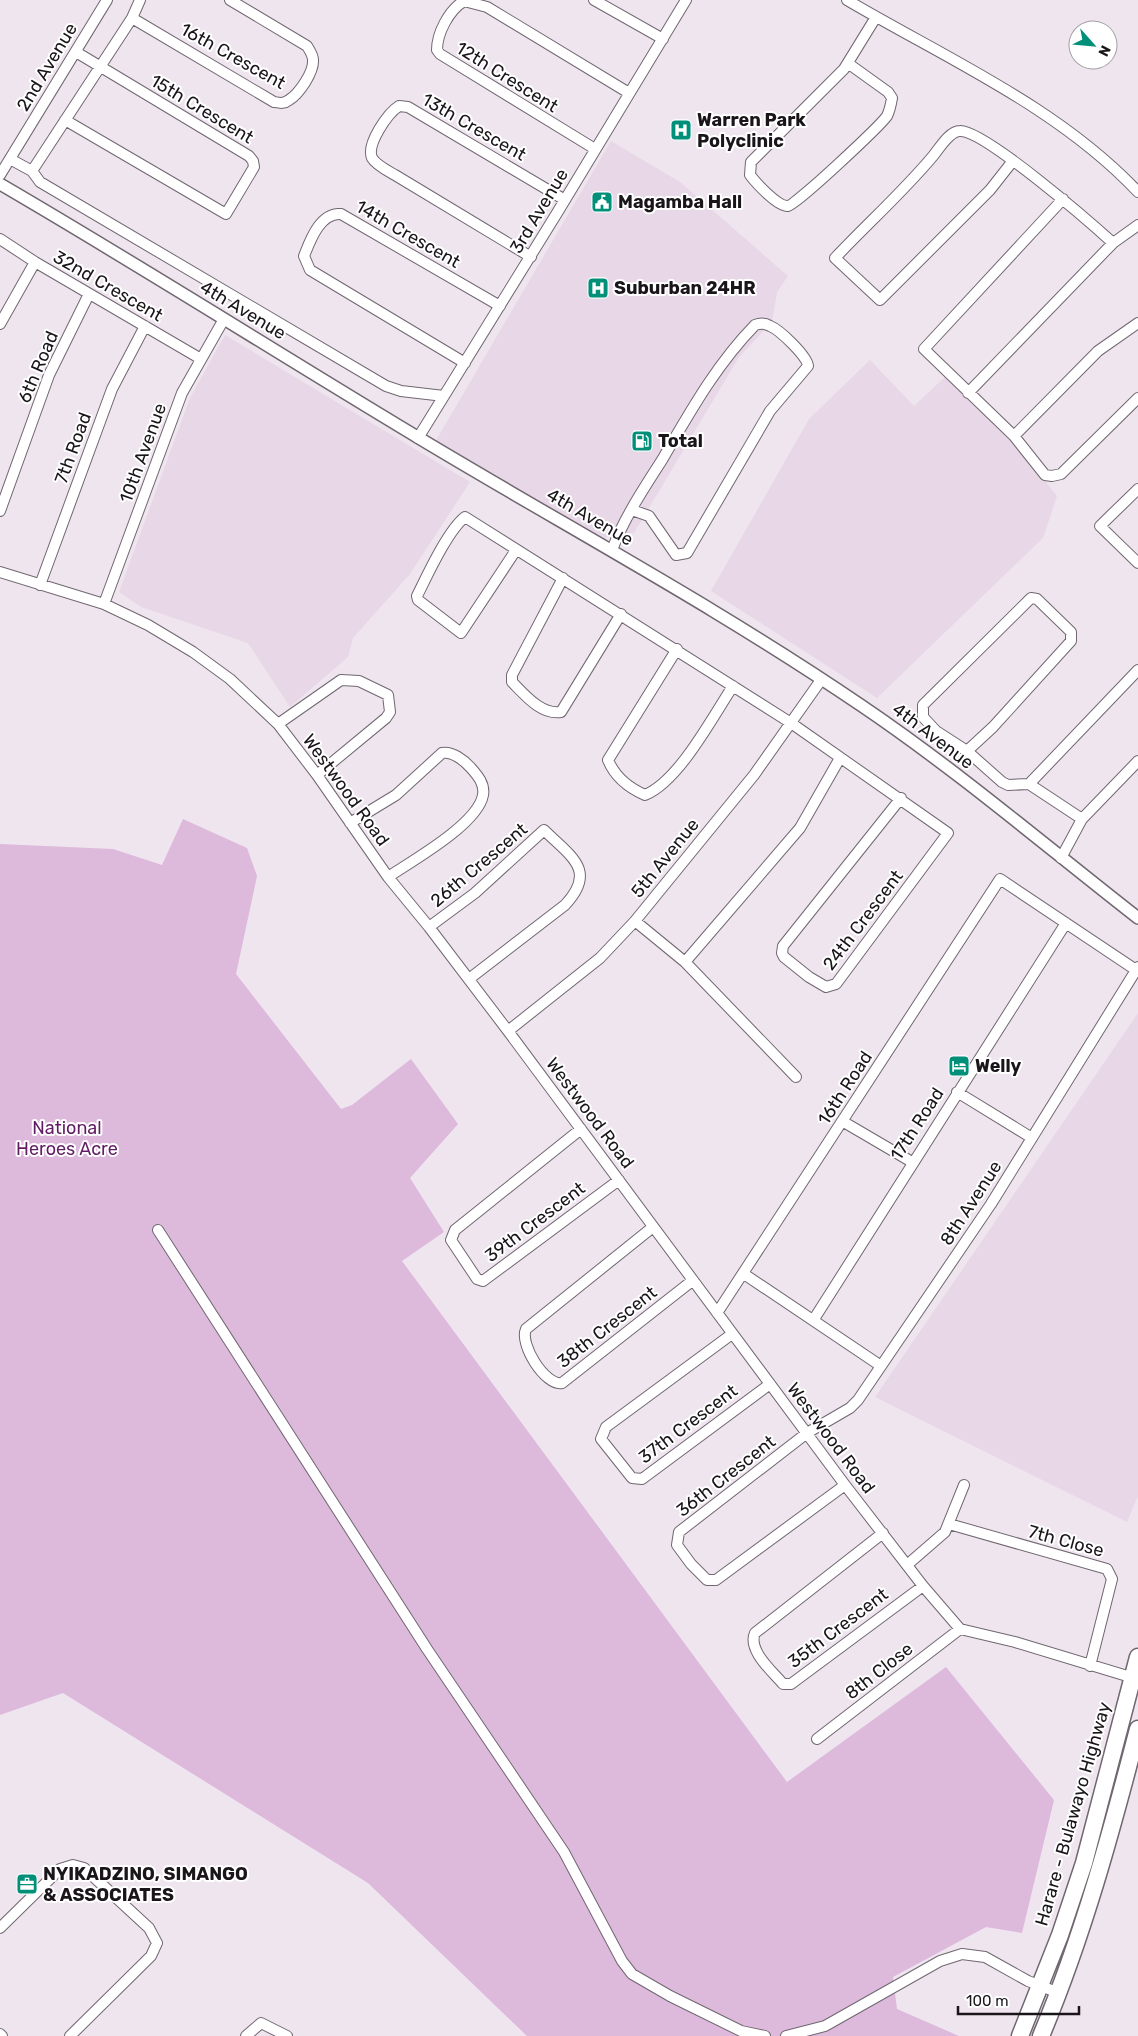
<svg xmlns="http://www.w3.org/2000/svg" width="1138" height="2036" viewBox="0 0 1138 2036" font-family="Rubik,sans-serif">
<rect width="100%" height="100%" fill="#efe5ef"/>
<path fill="#e7d7e7" d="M611,141L680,182L788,276L777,292L772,322L739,357L634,533H610L604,541L435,442Z
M225,335L470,482L410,574L353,638L348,657L290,707L248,643L141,607L119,592L190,398Z
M870,360L914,406L946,376L1023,453L1057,496L1043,538L877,698L711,591L809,419Z
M1138,1013V1496L1127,1522L875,1397Z"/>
<path fill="#ddb9dc" d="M183,819L247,848L257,876L236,974L341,1109L352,1105L411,1059L458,1124L410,1178L444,1232L402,1261L787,1782L946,1667L1054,1800L1022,1933L986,1927L893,1977L897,2009L959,2036H527L368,1883L63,1693L0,1715V844L113,849L162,865Z"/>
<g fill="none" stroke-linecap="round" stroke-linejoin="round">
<g stroke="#706770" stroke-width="12">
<path id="minor" d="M140,0L132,18L32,171L40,182L386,386L401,391L444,396
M594,0L663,39
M847,0C947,59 1058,107 1138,192
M132,18L274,102C280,103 284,104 289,100C299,94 314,72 313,60C313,55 310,51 307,46L230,0
M849,64L888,92L892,98C891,104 890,110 887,116C880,126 796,205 788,206C778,207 756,183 750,175L751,162L844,69L876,17
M65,120L226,214L254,167L253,161L249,156L76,52
M595,149L440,54L437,50C437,33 449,10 464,1L487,7L629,93
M10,159L32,171
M1012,162L990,190L880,300L835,258C867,224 903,192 933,156C939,149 949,131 960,131C984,130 1091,223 1113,243
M0,175L107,0
M1063,199L924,349L1014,436L1045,475L1052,476L1061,474L1138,398
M0,239L35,262L201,359
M531,257L395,175C388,171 376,165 372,158C366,144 388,113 399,106L408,107L565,200
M0,324L35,262
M465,363L310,270L304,256C310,241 320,212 341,214L500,306
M968,393L1113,243L1138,225
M1014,436L1098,351L1138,323
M418,438L557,213L686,0
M1138,489L1100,526L1138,563
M0,511L49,375L89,294
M516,550L461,633L418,600L417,596C427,576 448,530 465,517L791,723L948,833L836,984L826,987L809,977L784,957L782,953L783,946L901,798
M612,550C624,518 644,488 662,460C690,412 716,365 755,325C760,323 765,323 770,326C780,330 807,356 808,366L770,411L687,553L676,555L649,516L632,510
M0,572L104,604L148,625L193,652L230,679L278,724L317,775L388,877L429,927L508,1031L845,1485L923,1586L960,1629L1015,1642L1137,1679
M563,578L512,675V682C525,695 541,715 561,712L621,614
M40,585L112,389L145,326
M104,604L182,393L224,319
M677,649L608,760C615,777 629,788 645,795C679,781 712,718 733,686
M278,724L341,680L359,681L388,695L390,712L386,718L317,775
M967,751L936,731L923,717V705L1031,598L1037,599L1071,632V641L993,727L967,751L1002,782L1008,785L1029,784
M1082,819L1029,784L1138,670
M350,823L396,795L442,753C452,751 464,760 471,768C478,776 485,784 483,795C478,824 412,861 388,877
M1061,858L1082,819L1138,761
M635,921L685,962
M429,927L475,893L544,830C570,856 598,870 565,905L469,979
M508,1031L600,958L635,921L754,775L821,680
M796,1077L685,962L800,828L840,758
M957,1092L1032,1138
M842,1121L912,1162
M581,1129L455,1230L451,1240L477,1279L483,1281L619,1180
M653,1227L526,1329C519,1344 545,1386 562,1383L692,1281
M158,1230L427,1649L564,1852L622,1961L632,1974L670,1996L741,2031L765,2036
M744,1274L881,1366
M717,1313L1000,879L1136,970
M814,1319L1066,923
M732,1334L606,1427L601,1439L632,1478L642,1479L770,1384
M845,1485L716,1580H707L691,1564L677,1545L679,1532L807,1433L850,1408L858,1400L991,1204L1138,967
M949,1524L1107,1569L1112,1579L1090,1666
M883,1533L755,1633C747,1650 773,1672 783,1684H791L923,1586
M907,1565L945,1532L964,1485
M817,1739L960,1629
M0,1928L60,1869L73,1865L84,1868L149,1928L157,1943L151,1956L70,2036
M0,2034L2,2036
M246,2036L261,2023L287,2036
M786,2036L825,2026L940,1961L962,1954L985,1957L1028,1981L1059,1993"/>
</g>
<g stroke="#706770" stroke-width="14">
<path id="tertiary" d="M0,184C141,266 279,354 419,438C567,527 720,609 862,706C958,771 1047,847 1138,918"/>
</g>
<g stroke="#706770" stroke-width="19">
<path id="trunk" d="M1020,2036L1060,1935L1084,1863L1138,1657
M1041,2036C1083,1936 1111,1833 1138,1729"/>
</g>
<use href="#minor" stroke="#fff" stroke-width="10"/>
<use href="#tertiary" stroke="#fff" stroke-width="11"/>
<use href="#trunk" stroke="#fff" stroke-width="16"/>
</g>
<defs>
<g id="hospital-square" transform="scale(1.125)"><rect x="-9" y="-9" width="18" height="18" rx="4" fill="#008f79" stroke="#fff"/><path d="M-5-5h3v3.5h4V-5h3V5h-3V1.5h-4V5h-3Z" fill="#fff"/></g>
<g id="civic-square" transform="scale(1.125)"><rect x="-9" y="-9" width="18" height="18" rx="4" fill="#008f79" stroke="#fff"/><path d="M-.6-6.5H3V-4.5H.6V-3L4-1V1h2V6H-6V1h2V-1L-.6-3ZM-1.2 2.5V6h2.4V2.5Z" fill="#fff"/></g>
<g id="fuel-square" transform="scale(1.125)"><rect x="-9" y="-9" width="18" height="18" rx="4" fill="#008f79" stroke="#fff"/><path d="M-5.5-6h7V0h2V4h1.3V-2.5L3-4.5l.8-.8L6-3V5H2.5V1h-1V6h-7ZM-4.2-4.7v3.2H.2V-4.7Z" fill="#fff"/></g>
<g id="hotel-square" transform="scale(1.125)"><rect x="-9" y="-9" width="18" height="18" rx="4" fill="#008f79" stroke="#fff"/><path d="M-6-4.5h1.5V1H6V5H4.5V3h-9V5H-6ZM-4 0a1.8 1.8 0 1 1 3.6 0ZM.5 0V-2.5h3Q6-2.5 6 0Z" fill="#fff"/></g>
<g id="office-square" transform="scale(1.125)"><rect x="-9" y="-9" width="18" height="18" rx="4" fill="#008f79" stroke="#fff"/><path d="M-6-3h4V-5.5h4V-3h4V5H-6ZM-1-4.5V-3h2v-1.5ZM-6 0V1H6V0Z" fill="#fff"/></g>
</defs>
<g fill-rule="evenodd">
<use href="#hospital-square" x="681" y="130"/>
<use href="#civic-square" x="602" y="202"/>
<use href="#hospital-square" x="598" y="288"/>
<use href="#fuel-square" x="642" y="441"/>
<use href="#hotel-square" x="959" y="1066"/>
<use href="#office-square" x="27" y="1884"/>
</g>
<g text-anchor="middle" stroke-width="4" stroke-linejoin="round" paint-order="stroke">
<g font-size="18" fill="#191519" stroke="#fff">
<text transform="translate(233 56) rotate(29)" y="6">16th Crescent</text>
<text transform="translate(47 67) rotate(-59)" y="6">2nd Avenue</text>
<text transform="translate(507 77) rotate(32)" y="6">12th Crescent</text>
<text transform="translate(202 109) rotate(31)" y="6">15th Crescent</text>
<text transform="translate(474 127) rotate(30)" y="6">13th Crescent</text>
<text transform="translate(539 211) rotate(-59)" y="6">3rd Avenue</text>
<text transform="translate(408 234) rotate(30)" y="6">14th Crescent</text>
<text transform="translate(108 286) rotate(30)" y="6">32nd Crescent</text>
<text transform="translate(243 310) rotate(31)" y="6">4th Avenue</text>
<text transform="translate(38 367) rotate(-67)" y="6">6th Road</text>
<text transform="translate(73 448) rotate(-70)" y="6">7th Road</text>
<text transform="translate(143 453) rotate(-70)" y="6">10th Avenue</text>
<text transform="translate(590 517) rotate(30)" y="6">4th Avenue</text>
<text transform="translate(933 736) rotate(37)" y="6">4th Avenue</text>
<text transform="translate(346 790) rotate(54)" y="6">Westwood Road</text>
<text transform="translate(665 858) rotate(-51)" y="6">5th Avenue</text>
<text transform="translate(479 865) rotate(-40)" y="6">26th Crescent</text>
<text transform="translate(863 920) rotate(-53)" y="6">24th Crescent</text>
<text transform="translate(845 1088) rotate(-57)" y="6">16th Road</text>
<text transform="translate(590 1113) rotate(53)" y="6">Westwood Road</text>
<text transform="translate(917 1124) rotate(-57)" y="6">17th Road</text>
<text transform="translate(971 1203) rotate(-57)" y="6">8th Avenue</text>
<text transform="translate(535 1222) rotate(-37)" y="6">39th Crescent</text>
<text transform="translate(607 1327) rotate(-38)" y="6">38th Crescent</text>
<text transform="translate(688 1424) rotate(-37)" y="6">37th Crescent</text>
<text transform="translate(831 1438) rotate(53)" y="6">Westwood Road</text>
<text transform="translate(726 1476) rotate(-38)" y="6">36th Crescent</text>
<text transform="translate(1066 1541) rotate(15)" y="6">7th Close</text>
<text transform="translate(838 1628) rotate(-37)" y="6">35th Crescent</text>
<text transform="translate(879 1671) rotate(-38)" y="6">8th Close</text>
<text transform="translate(1073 1814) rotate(-74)" y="6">Harare - Bulawayo Highway</text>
</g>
<g font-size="18" font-weight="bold" fill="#191519" stroke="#fff" text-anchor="start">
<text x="697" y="126">Warren Park<tspan x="697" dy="21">Polyclinic</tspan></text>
<text x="618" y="208">Magamba Hall</text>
<text x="614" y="294">Suburban 24HR</text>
<text x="658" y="447">Total</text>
<text x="975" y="1072">Welly</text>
<text x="43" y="1880">NYIKADZINO, SIMANGO<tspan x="43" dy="21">&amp; ASSOCIATES</tspan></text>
</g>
<g font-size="18" fill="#611d63" stroke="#fff">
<text x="67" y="1134">National<tspan x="67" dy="21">Heroes Acre</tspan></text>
</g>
</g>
<g transform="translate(1093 45) rotate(117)"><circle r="24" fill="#ffffff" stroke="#a3a1a3"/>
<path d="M0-4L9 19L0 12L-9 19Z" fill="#008f79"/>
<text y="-8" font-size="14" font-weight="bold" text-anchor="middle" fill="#191519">N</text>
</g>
<path d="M958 2006v8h121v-8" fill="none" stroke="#191519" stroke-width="2.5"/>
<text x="966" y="2006" font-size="15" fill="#191519" stroke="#ffffff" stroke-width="4" paint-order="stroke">100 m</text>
</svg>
